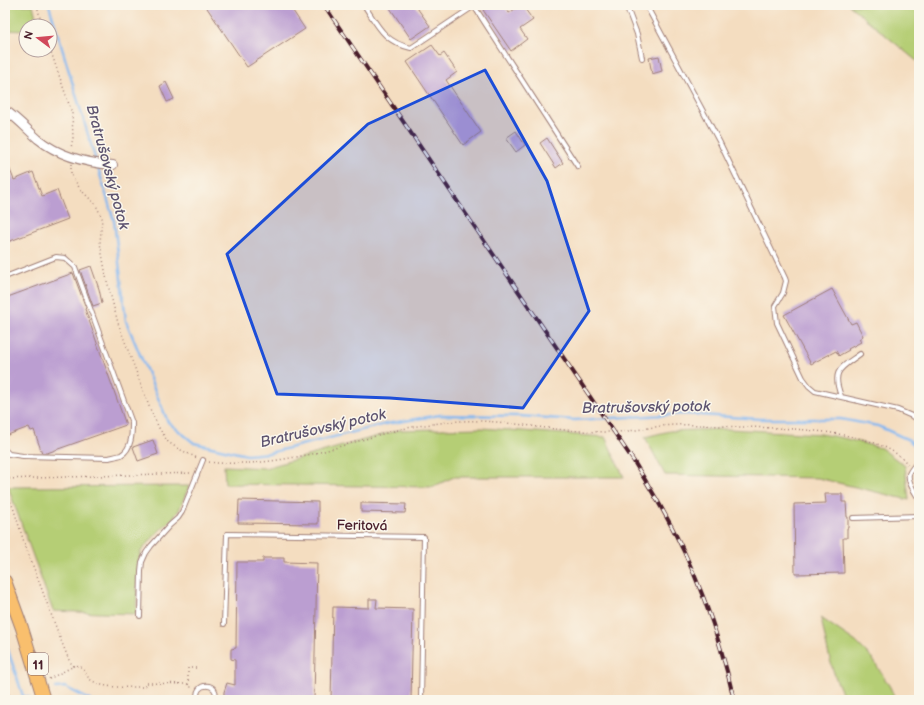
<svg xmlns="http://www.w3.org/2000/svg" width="924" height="705" viewBox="0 0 924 705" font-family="'Balsamiq Sans',sans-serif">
<rect width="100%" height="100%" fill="#fbf7ec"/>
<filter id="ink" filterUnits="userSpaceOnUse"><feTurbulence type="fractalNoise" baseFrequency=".025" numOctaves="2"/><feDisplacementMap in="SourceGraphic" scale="8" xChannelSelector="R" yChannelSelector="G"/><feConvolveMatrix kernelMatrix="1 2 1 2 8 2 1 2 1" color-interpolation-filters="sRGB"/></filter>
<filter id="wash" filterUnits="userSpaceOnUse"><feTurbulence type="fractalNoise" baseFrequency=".012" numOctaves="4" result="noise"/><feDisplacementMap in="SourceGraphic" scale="16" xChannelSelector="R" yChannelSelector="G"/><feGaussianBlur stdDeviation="0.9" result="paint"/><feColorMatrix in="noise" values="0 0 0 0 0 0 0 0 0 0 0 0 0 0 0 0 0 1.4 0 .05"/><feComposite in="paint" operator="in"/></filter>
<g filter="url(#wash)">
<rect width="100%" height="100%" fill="#f4ddc0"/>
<path fill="#b5ce74" stroke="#807650" d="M5,5H33L38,26H26V31L5,30Z
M849,5H919V63Z
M481,428L605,437L624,477H454L432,487L225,484L224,466L265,468L399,430Z
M727,429L821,434L843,438L881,448L905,466L909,500L818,478L665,475L645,437L670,431Z
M189,486L179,510L173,518L159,531L141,551L138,563L136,614L100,613L53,611L8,487Z
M821,618L856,642L872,658L890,687L894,696L898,700H846C831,674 827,647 821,618Z"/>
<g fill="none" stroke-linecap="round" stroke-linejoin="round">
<path stroke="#82b7f0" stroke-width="2.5" d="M49,5L114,221L126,321L168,422L194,443L247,455L269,453L386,424L440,415L521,416L575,420L685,414L760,419H841L878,426L909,440L919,449
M5,641L23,696L30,698
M56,688L65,687L90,700"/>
</g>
<g id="blocks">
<path fill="#bb9ed1" d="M205,5H289L305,29L247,67Z
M388,5H415L430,26L411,39Z
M490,5H503L509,13L521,5H522L533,20L520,29L527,39L511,51L483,10Z
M432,45L440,56L444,53L457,72L446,80L481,132L463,145L407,62Z
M659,56L662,71L652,74L649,58Z
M166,82L174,99L167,102L160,86Z
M516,131L525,145L516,152L506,138Z
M547,138L563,163L556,168L540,143Z
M5,157L14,180L33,172L42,196L57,190L68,219L5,243V209L8,208L5,200Z
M91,266L99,289L102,303L93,306L80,270Z
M73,273L86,308L85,309L126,425L47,453H42L34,430L31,431L29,427L5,436V298Z
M832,289L851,324L856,322L863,336L859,339L861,342L848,349L849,350L840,355L839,356L836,351L811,364L784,315Z
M153,440L158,454L138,461L133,447Z
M825,494H842V502H846L847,517H848V528H847V538H843L844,573L795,574L794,504L826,503Z
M239,500L318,502V524L238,523Z
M361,503L406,504L405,513L361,512Z
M263,558H284V562L317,563L314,700H224V692L227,683L235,685V660L231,659V649L236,648L237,562H263Z
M369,599H377L376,608L413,609L411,700H331L333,607L369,608Z"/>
</g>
</g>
<g filter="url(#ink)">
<use href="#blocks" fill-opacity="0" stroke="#9f7e76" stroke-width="1"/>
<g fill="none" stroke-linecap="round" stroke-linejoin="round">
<g stroke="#9f7e76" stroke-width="6">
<path id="service" d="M364,5C378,26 384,42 411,48L474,6L578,167
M626,5L637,34L642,58
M646,5L720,143L785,278L786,281L783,293L775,306L777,323L803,378L809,386L815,391L898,410L914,417L919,421
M5,277L56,257L65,258L75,267L132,423C132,433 132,449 121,455C118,456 113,457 109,458L23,456L9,454L5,450
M841,396C831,370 841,368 860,354
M919,460C916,464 911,469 909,474C907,482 915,492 919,499
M853,518L919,516
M140,616L141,571L142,562L146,553L151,546L170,525L178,518L182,512L203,460
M224,624L227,534L424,537L421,700
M5,690L8,700
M198,700C192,681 221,681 215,700"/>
</g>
<g stroke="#9f7e76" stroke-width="10">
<path id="minor" d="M5,110C17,118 27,129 38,139C59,156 86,163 113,165"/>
</g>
<g stroke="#9f7e76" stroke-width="14">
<path id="primary" d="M5,581L22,628L44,700"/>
</g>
<path stroke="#9f7e76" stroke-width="1.5" stroke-dasharray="1 3" stroke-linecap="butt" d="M37,5L42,26
M50,49L72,113L73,138L71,148
M71,164V174L80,189L96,205L102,218L100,243L107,281L118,323L150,409L159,428L168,442L177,448L197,458
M209,462C222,464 235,463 248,463C270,462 291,458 312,454C341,447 369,437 398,430C414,426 432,424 448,422C484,418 520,425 555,429C574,431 593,432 613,432C630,432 645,428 662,426C688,423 715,426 741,427C783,428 883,429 908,465
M5,479L191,473
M5,491L13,507L24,542L62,643L69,660L73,666C84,663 84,675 91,680C104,689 124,687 139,687H144L147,683L188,684V668H197
M49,679L72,667
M188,684L190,687H194"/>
<use href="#service" stroke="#fff" stroke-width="4"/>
<use href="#minor" stroke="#fff" stroke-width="8"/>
<use href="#primary" stroke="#f9bf6d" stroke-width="12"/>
<g stroke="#4a1f2b" stroke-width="4">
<path id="rail" d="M324,5L633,460C642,475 652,491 661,507C695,567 719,633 734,700"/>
</g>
<use href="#rail" stroke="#fbf7ec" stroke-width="2.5" stroke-dasharray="8" stroke-linecap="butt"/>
</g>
</g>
<path fill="#1d4ed8" fill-opacity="0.2" stroke="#1d4ed8" stroke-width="3" stroke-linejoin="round" d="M485,70L547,181L589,311L523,408L390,398L277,394L227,254L368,124Z"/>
<g text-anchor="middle" stroke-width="3" stroke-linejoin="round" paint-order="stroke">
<rect fill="#fbf7ec" stroke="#7f6065" stroke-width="1" x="28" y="653" width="20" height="22" rx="3"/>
<g font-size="13" font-weight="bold" fill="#4a1f2b">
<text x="38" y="669">11</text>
</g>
<g font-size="14" fill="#4a1f2b" stroke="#fbf7ec">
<text transform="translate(362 525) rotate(1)" y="5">Feritová</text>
</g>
<g font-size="15" font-style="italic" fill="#5e5470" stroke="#fbf7ec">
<text transform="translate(108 167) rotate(75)" y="5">Bratrušovský potok</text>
<text transform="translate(646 407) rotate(-1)" y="5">Bratrušovský potok</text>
<text transform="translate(323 428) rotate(-13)" y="5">Bratrušovský potok</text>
</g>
</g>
<rect width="924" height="705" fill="none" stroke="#fbf7ec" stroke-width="20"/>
<g transform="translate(38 38) rotate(286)"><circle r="19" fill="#fbf7ec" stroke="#b4a19f"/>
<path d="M0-3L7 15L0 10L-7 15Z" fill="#d1495b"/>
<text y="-6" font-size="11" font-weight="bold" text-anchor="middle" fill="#4a1f2b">N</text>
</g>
</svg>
